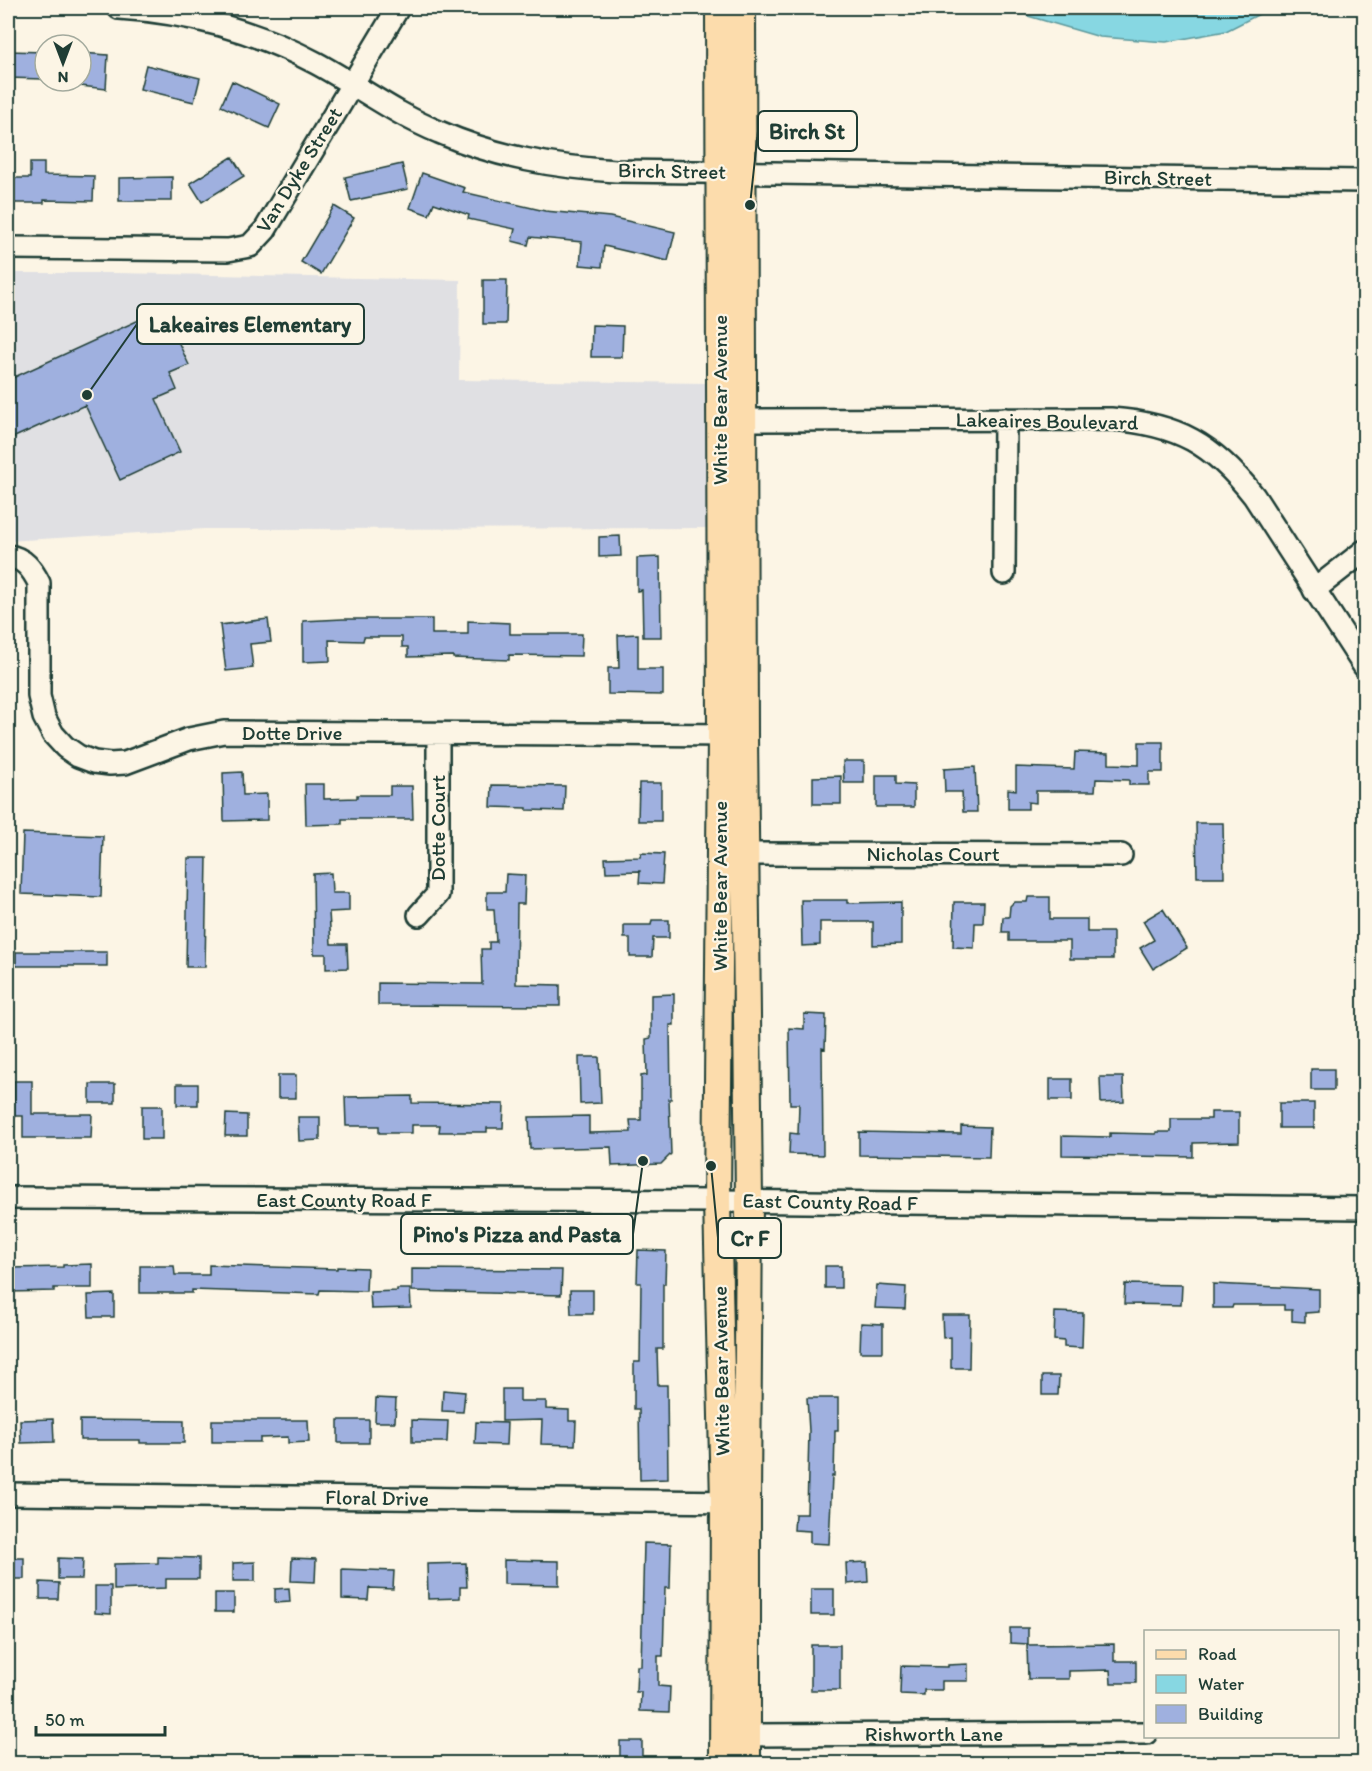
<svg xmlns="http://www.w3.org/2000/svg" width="1372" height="1771" viewBox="0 0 1372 1771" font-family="Itim,sans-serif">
<rect width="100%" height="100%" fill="#fcf5e5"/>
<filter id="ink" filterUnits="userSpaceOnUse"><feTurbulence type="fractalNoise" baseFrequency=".0167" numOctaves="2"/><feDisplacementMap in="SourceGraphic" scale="12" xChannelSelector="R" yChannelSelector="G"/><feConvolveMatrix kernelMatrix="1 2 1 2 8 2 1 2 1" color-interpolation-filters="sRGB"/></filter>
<g filter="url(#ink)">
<path fill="#e0e0e3" d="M8,273H117L460,280L459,380L709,383L711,528L205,529L8,541Z"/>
<path fill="#87d7e2" stroke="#5d999c" stroke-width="1.5" d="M1015,8H1271L1226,31L1166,42L1100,37L1028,16Z"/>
<path fill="#9fb0df" stroke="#1f3d34" stroke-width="1.5" d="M8,51L44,52L43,79L8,78Z
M81,53L108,55L106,89L81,86Z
M146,65L200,78L194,102L140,89Z
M232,81L280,104L269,128L221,106Z
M232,157L244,176L202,202L190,183Z
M30,163H44V175L94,176L93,201L44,200V203H8V178H30Z
M402,164L408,189L351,201L345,177Z
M422,173L465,188L463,192L545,211L610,217L675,232L668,261L604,246L602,267L580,265L582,242L530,237L528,245L512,241L515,229L468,219L469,215L434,203L429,215L410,208Z
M172,177V201H119V178Z
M334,206L354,218L321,274L301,262Z
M483,280H507L506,324H483Z
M163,309L189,365L170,373L177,390L156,399L180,452L120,480L85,405L8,440V380Z
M592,325L623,326L622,357H591Z
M620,536L621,556L599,557V537Z
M660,557L661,637H643L642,590L637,591V558Z
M268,619L271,642L250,644L253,668L226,671L220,625Z
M343,619H432V634H468V621L510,623V634H582L581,656L509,655V660L453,658V656L408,657V647H402V637H364L363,641L329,640L330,661L303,662V621Z
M638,634V669H663V695L608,694V668H619L618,635Z
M1139,742H1163V772H1149V785H1129V780L1096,779L1095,791H1036V803L1028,802V809H1008V789L1016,790V767L1074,769L1075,752L1109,753V764L1139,765Z
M843,761H864V783H844Z
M975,767L977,812H963L962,792H945L944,769Z
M242,772L243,795L267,794V820L224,821L223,773Z
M876,775H896V784L914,785V807H876Z
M841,776V804H813V777Z
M639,783H661V821H638Z
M305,784H324V799L357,798V795H390V786H412L413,819H342V824L306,825Z
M492,785L565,786L564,811L527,810V808L491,807Z
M1196,823H1223L1224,877H1197Z
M23,833L103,836L101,897L21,894Z
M641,853L664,854L662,884L639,883L640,871L606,872L605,858L640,857Z
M188,858H207L205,967H186Z
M331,873L332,893H349V911L329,912L331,944H347L348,968L326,969V954H314L313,874Z
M506,874L525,875L524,904H517L516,984L560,985V1006L378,1005V983L482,984L481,949H489V942H496L494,909H487V892H505Z
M1028,897H1050V919H1087V932H1113V959H1070V941H1009V932H1002L1003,917H1009L1010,906L1014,902H1027Z
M801,900H847V903L901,902V944L873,945V922H820V945L802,946Z
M954,902H984L983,923H975L974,948L953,947Z
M1163,909L1187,948L1153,969L1140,948L1154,940L1143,921Z
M652,920H669V938H653L652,957H630V938H624V925H651Z
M16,952H107V966H16Z
M674,994V1025H670L671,1099H669L671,1154L661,1164L612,1166L611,1147L530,1149L529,1117L589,1116V1133L631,1132L630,1120H641V1076L647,1075L646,1039L651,1038V995Z
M804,1014L826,1015L825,1049L822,1048L823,1155L789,1154L790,1133L798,1134L799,1104H790L789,1028L804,1029Z
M579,1057H599L601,1103L580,1104Z
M1311,1069H1334V1090H1311Z
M278,1075H296V1098H278Z
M1100,1077H1123L1124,1102L1101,1103Z
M1050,1079H1072V1100H1050Z
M14,1081H32V1114H92L91,1138H23V1116H14Z
M90,1084H115V1103H90Z
M177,1084H198V1105H177Z
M412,1096V1103L504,1104L503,1128H487V1132H439L440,1125H412V1133H379V1126H346L345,1097Z
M1279,1103H1314V1128H1279Z
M142,1106H162V1139H142Z
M1211,1112H1239V1142L1193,1143V1157L1062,1155V1136L1110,1137V1133L1156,1134V1132H1171V1119H1211Z
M226,1114L247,1115V1136H225Z
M298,1117H320V1140L299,1141Z
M961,1126L990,1127L989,1157L859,1155V1132L961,1134Z
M638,1250L666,1251L665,1284H663V1349H657L658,1385H667L668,1479L640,1480L639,1409H634V1362H640L641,1283H637Z
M92,1264V1288H54V1291L9,1292V1268L63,1267V1265Z
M209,1265L337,1269V1267L367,1268L366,1291L320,1290L319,1294L192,1290V1293H140V1266H174L175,1275H209Z
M825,1266H841V1288H825Z
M412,1269L562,1270L561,1295L412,1291Z
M1125,1284L1182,1285L1181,1305L1124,1304Z
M1213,1284L1319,1289V1312L1305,1313V1322L1292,1321V1310H1284V1305H1233L1232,1308H1213Z
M877,1285L906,1287L905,1309L875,1308Z
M397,1289H410L411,1308L371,1309L370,1292L397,1291Z
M570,1290H593V1314H571Z
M114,1294V1317H89L88,1295Z
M1055,1312L1083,1313L1082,1348L1064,1347V1341L1054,1340Z
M942,1315H970L969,1368H951V1337L943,1338Z
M861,1323L883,1324V1352H860Z
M1042,1376H1059L1058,1395H1042Z
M502,1389H520V1401H546V1409L569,1410V1421H576L575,1445L541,1444L542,1420L502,1421Z
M443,1390L465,1392L463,1412L442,1411Z
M376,1398L396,1399L395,1422H375Z
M807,1398H838V1431H835L834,1476H832L829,1544L810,1543V1531L794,1530L795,1514H807L809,1431Z
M53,1419L54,1442L21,1443L20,1420Z
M80,1420L184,1421V1443H140V1440H80Z
M212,1420H308L309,1442L288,1443V1437L260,1438V1442H212Z
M338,1420H369V1443H338Z
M412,1420L448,1421L447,1442H412Z
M476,1422L507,1423L506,1445L475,1444Z
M644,1543L671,1544L670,1588H665L663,1656H658V1686L670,1687L669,1712L640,1711L641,1692H636L637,1666H641Z
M158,1557L199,1558V1579H166V1588L114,1590V1564L158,1563Z
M8,1558H24V1579H8Z
M58,1558L83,1559L82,1579H58Z
M292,1558L316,1559L315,1582L291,1581Z
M504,1560L559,1561V1585L504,1584Z
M255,1562V1581H233V1563Z
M867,1562L868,1582L847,1584L846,1563Z
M466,1563L467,1587H460V1598L428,1599L427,1564Z
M342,1569L394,1571L393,1589L369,1588L368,1600L342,1599Z
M40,1582L59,1583L58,1599H40Z
M95,1586H111V1614L95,1613Z
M289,1588L290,1602L275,1603V1589Z
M811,1589H834V1615H811Z
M215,1593H234V1612H215Z
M1010,1628H1028V1644L1010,1643Z
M1114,1644V1661H1136V1683H1111L1110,1670L1069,1671V1679H1028L1027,1645Z
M811,1645H840V1690H811Z
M968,1664V1681H942V1690H924V1695L900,1694L901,1666L948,1667V1665Z
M620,1741H642V1760H620Z"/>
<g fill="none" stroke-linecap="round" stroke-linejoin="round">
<g stroke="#1f3d34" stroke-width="26">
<path id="minor" d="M119,8C187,12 256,31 316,63C357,85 395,114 439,132C496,157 554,167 616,171L1364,181
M8,248L228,250L250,246L265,230L398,8
M728,420L1111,419C1178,424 1213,444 1254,496L1364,666
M8,556C24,558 32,569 39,583V696L44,717L53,734L65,747L78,756L94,762L110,764L125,763L189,739L224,732L737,735
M1004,573L1005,419
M1314,590L1364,551
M745,854L1121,855
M419,915L438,894V734
M8,1198L717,1201L1364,1208
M8,1494L740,1502
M732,1735L1146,1733"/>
</g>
<g stroke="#1f3d34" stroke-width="30">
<path id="major" d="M719,8L721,735L717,1201L724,1502L723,1764
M742,8L744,735L749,1201L747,1503V1764"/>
</g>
<use href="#minor" stroke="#fcf5e5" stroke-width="21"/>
<use href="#major" stroke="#fcdcac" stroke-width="26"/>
</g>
</g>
<g text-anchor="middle" stroke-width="4.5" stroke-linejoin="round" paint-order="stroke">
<g font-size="21" fill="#1f3d34" stroke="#fcf5e5">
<text transform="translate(299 170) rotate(-58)" y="7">Van Dyke Street</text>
<text transform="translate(672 171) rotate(1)" y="7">Birch Street</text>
<text transform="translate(1158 178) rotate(1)" y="7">Birch Street</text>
<text transform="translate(720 400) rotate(-90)" y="7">White Bear Avenue</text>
<text transform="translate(1047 421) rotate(1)" y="7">Lakeaires Boulevard</text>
<text x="292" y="740">Dotte Drive</text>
<text transform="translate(438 828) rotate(-90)" y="7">Dotte Court</text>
<text x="933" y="861">Nicholas Court</text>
<text transform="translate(720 886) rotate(-90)" y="7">White Bear Avenue</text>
<text x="344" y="1207">East County Road F</text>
<text transform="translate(830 1202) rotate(1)" y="7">East County Road F</text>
<text transform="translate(721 1371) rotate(-91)" y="7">White Bear Avenue</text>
<text transform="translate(377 1498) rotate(1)" y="7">Floral Drive</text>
<text x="934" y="1741">Rishworth Lane</text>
</g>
</g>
<path fill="none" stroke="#1f3d34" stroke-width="2" d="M750 205L758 131M87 395L137 324M643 1161L633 1234M711 1166L718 1238"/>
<g fill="#1f3d34" stroke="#fcf5e5" stroke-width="2">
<circle cx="750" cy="205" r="6"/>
<circle cx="87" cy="395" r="6"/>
<circle cx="643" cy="1161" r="6"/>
<circle cx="711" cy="1166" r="6"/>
</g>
<g fill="#fcf5e5" stroke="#1f3d34" stroke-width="2">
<rect x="758" y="111" width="99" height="40" rx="6"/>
<rect x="137" y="304" width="227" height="40" rx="6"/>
<rect x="401" y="1214" width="232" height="40" rx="6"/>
<rect x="718" y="1218" width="63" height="40" rx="6"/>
</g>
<g font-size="22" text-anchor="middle" font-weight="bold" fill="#1f3d34">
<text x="807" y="139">Birch St</text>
<text x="250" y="332">Lakeaires Elementary</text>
<text x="517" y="1242">Pino's Pizza and Pasta</text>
<text x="750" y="1246">Cr F</text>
</g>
<rect width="1372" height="1771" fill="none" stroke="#fcf5e5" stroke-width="30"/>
<rect x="15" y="15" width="1342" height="1741" fill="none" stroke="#1f3d34" stroke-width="2" filter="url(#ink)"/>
<rect x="1144" y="1630" width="195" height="108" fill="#fcf5e5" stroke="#a4ab9e" stroke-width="1.5"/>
<rect x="1156" y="1650" width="30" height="9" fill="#fcdcac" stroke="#a4ab9e" stroke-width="1.5"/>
<text x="1198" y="1660" font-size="18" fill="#1f3d34">Road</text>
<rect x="1156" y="1675" width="30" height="18" fill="#87d7e2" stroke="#a4ab9e" stroke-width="1.5"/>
<text x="1198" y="1690" font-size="18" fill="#1f3d34">Water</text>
<rect x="1156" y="1705" width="30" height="18" fill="#9fb0df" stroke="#a4ab9e" stroke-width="1.5"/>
<text x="1198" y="1720" font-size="18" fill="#1f3d34">Building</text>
<g transform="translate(63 63) rotate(180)"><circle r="28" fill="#fcf5e5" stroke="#a4ab9e" stroke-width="1.5"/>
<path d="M0-4.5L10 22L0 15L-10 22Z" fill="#1f3d34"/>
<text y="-9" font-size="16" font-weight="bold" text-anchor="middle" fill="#1f3d34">N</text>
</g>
<path d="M36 1726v9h129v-9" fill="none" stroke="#1f3d34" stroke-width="3"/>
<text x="45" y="1726" font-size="18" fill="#1f3d34" stroke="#fcf5e5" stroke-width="4.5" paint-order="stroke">50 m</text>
</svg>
